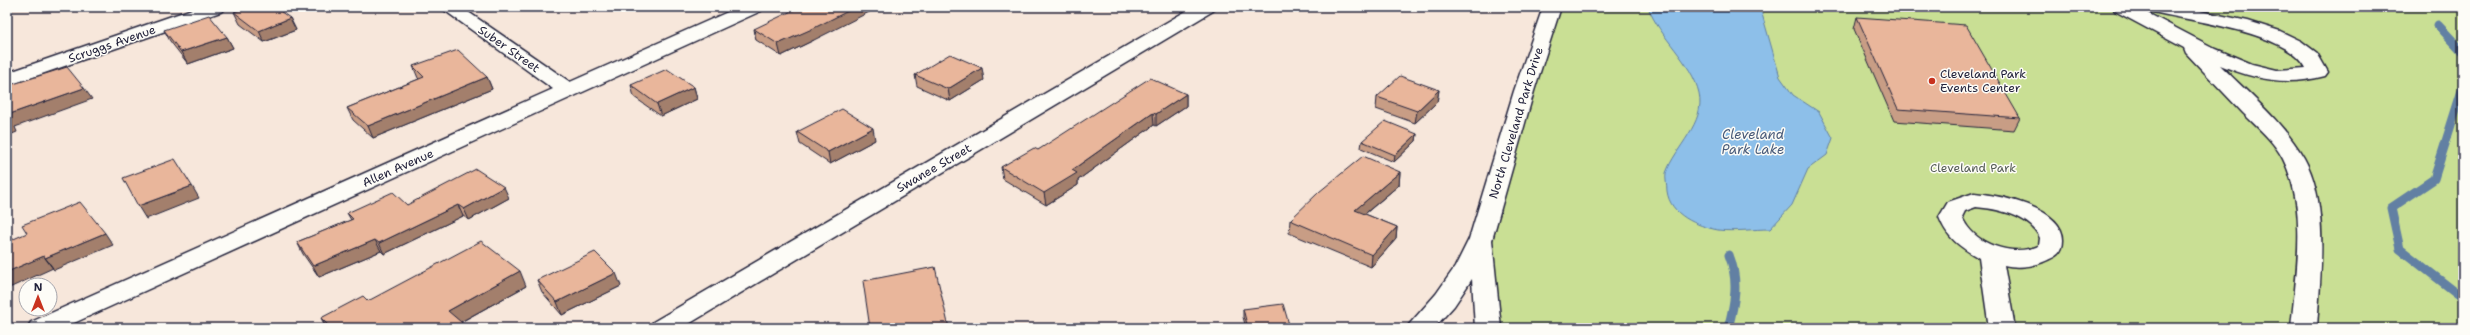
<svg xmlns="http://www.w3.org/2000/svg" width="2470" height="335" viewBox="0 0 2470 335" font-family="'Shantell Sans',sans-serif">
<rect width="100%" height="100%" fill="#f7e7db"/>
<filter id="ink" filterUnits="userSpaceOnUse"><feTurbulence type="fractalNoise" baseFrequency=".025" numOctaves="2"/><feDisplacementMap in="SourceGraphic" scale="8" xChannelSelector="R" yChannelSelector="G"/><feConvolveMatrix kernelMatrix="1 2 1 2 8 2 1 2 1" color-interpolation-filters="sRGB"/></filter>
<g filter="url(#ink)">
<path fill="#c9df94" stroke="#768068" d="M1549,7H2463V328H1488L1484,275L1550,15Z"/>
<path fill="#8dbfe9" stroke="#6280a3" d="M1648,7H1760L1780,77L1793,95L1819,112L1833,138L1827,155L1808,169L1792,205L1770,229C1754,229 1734,232 1718,230C1697,226 1670,215 1667,191C1667,186 1665,178 1666,173C1675,147 1706,123 1699,93C1692,62 1659,37 1648,7Z"/>
<g fill="none" stroke-linecap="round" stroke-linejoin="round">
<path stroke="#6280a3" stroke-width="9" d="M2438,25L2463,52
M2463,87L2434,179L2391,208L2400,249L2463,298
M1728,328C1735,303 1739,280 1729,255"/>
<g stroke="#22223b" stroke-width="3">
<path id="minor" d="M198,7H225L223,11L7,86V73Z
M440,7H461L570,82L739,7H763L761,11L63,328H27L31,322L553,89Z
M1193,7H1215L1213,11L682,328H649L653,322Z
M1543,7H1561L1534,91L1492,240L1501,328H1475L1472,279L1454,306L1434,328H1406L1436,294L1455,267L1469,239L1514,91Z
M2113,7H2136L2216,49L2252,64L2277,70L2306,68C2287,31 2188,21 2149,11L2147,7H2181L2248,21L2280,31L2301,41L2317,53L2328,72L2325,76C2287,86 2256,80 2220,65C2249,94 2283,122 2304,158C2330,204 2320,277 2317,328H2291C2296,274 2308,209 2283,159C2274,141 2257,127 2243,113C2224,93 2205,73 2186,53L2184,48L2115,11Z
M1974,193C1998,195 2063,207 2063,240C2063,254 2055,257 2043,262C2031,267 2016,268 2004,265L2015,328H1989L1979,258C1960,247 1947,238 1939,217L1948,202ZM1976,207C1998,209 2030,215 2040,238L2039,246C2012,257 1974,245 1962,217L1965,211Z"/>
</g>
<use href="#minor" fill="#fdfcf7" fill-rule="evenodd"/>
</g>
<path fill="#c89d85" stroke="#22223b" d="M234,12L290,18L296,30L264,42L240,24Z
M1857,17L2020,118L2014,130L1894,121L1854,29Z
M754,29L814,40L781,56L756,40Z
M164,30L227,37L233,48L188,64L170,41Z
M413,66L487,77L492,89L373,138L353,120L347,108L419,79L418,78Z
M915,75L984,80L950,101L917,86Z
M631,85L694,87L697,99L661,116L634,97Z
M1439,90L1437,102L1415,123L1376,109L1377,97Z
M1186,94V106L1156,126L1154,125L1078,180V185L1046,205L1003,179L1001,167L1038,150Z
M797,132L875,140L830,164L800,144Z
M1417,134L1416,141L1394,162L1361,148L1362,141Z
M1400,172L1399,185L1365,214L1397,227L1396,239L1371,267L1289,233L1290,220Z
M509,198L469,220L463,216L384,254L381,251L319,277L303,254L297,242L351,220L347,213L407,205Z
M537,280L621,286L562,315L542,292Z
M526,286L461,322L468,328H326L321,318L368,301Z
M1243,309L1290,328H1246L1243,317Z"/>
<path fill="#a37f6c" stroke="#22223b" d="M856,7H879L814,40L781,56L778,44Z
M290,18L296,30L264,42L259,31Z
M227,37L233,48L188,64L181,52Z
M982,68L984,80L950,101L948,89Z
M487,77L492,89L373,138L368,126Z
M694,87L697,99L661,116L657,104Z
M84,88L92,99L15,127L17,132L7,136V115Z
M1439,90L1437,102L1415,123L1417,111Z
M1186,94V106L1156,126V114Z
M1153,113L1154,125L1078,180V185L1046,205L1044,193L1072,170Z
M873,128L875,140L830,164L828,152Z
M1417,134L1416,141L1394,162L1395,155Z
M1400,172L1399,185L1355,222V210Z
M192,186L199,198L146,219L138,206Z
M504,187L509,198L469,220L464,209Z
M458,205L463,216L384,254L379,243Z
M1397,227L1396,239L1371,267L1372,255Z
M105,233L113,245L54,270L45,258Z
M375,240L381,251L319,277L313,266Z
M44,256L53,268L7,289V272Z
M520,271L526,286L455,325L448,311Z
M616,273L621,286L562,315L557,302Z"/>
<path fill="#e9b69b" stroke="#22223b" d="M249,7H274L290,18L259,31L234,12Z
M800,7H856L812,29L778,44L754,29Z
M209,15L227,37L181,52L164,30Z
M1857,17L1966,25L2020,118L1898,109Z
M458,50L487,77L368,126L347,108L424,77L413,66Z
M950,54L982,68L948,89L915,75Z
M67,67L84,88L7,115L9,120L7,121V86Z
M667,69L694,87L657,104L631,85Z
M1400,76L1439,90L1417,111L1377,97Z
M1150,78L1186,94L1156,114L1153,113L1072,170L1077,173L1044,193L1001,167L1034,148L1038,150Z
M842,109L873,128L828,152L797,132Z
M1385,121L1417,134L1395,155L1362,141Z
M1363,156L1400,172L1355,210L1397,227L1372,255L1290,220L1319,192Z
M175,159L192,186L138,206L123,178Z
M476,169L504,187L464,209L458,205L379,243L375,240L313,266L297,242L353,219L347,213L393,192L407,205Z
M80,202L105,233L45,258L44,256L7,272V242L27,233L22,225Z
M481,241L520,271L448,311L468,328H331L321,318L363,296L368,301Z
M595,252L616,273L557,302L537,280Z
M935,267L949,328H870L863,281Z
M1283,304L1290,328H1248L1243,309Z
M1083,325L1084,328H1065Z"/>
</g>
<circle fill="#c8321e" stroke="#fdfcf7" stroke-width="1.5" cx="1932" cy="81" r="4"/>
<g text-anchor="middle" stroke-width="3" stroke-linejoin="round" paint-order="stroke">
<g font-size="12" fill="#22223b" stroke="#fdfcf7">
<text transform="translate(112 44) rotate(-19)" y="4">Scruggs Avenue</text>
<text transform="translate(509 49) rotate(35)" y="4">Suber Street</text>
<text transform="translate(1516 123) rotate(-73)" y="4">North Cleveland Park Drive</text>
<text transform="translate(398 168) rotate(-24)" y="4">Allen Avenue</text>
<text transform="translate(934 168) rotate(-30)" y="4">Swanee Street</text>
</g>
<g font-size="12" fill="#22223b" stroke="#fdfcf7" text-anchor="start">
<text x="1940" y="78">Cleveland Park<tspan x="1940" dy="14">Events Center</tspan></text>
</g>
<g font-size="12" fill="#545b56" stroke="#fdfcf7">
<text x="1973" y="172">Cleveland Park</text>
</g>
<g font-size="13" font-style="italic" fill="#475978" stroke="#fdfcf7">
<text x="1753" y="139">Cleveland<tspan x="1753" dy="15">Park Lake</tspan></text>
</g>
</g>
<rect width="2470" height="335" fill="none" stroke="#fdfcf7" stroke-width="24"/>
<rect x="12" y="12" width="2446" height="311" fill="none" stroke="#22223b" stroke-width="1.5" filter="url(#ink)"/>
<g transform="translate(38 297)"><circle r="19" fill="#fdfcf7" stroke="#a5a5ac"/>
<path d="M0-3L7 15L0 10L-7 15Z" fill="#c8321e"/>
<text y="-6" font-size="11" font-weight="bold" text-anchor="middle" fill="#22223b">N</text>
</g>
</svg>
